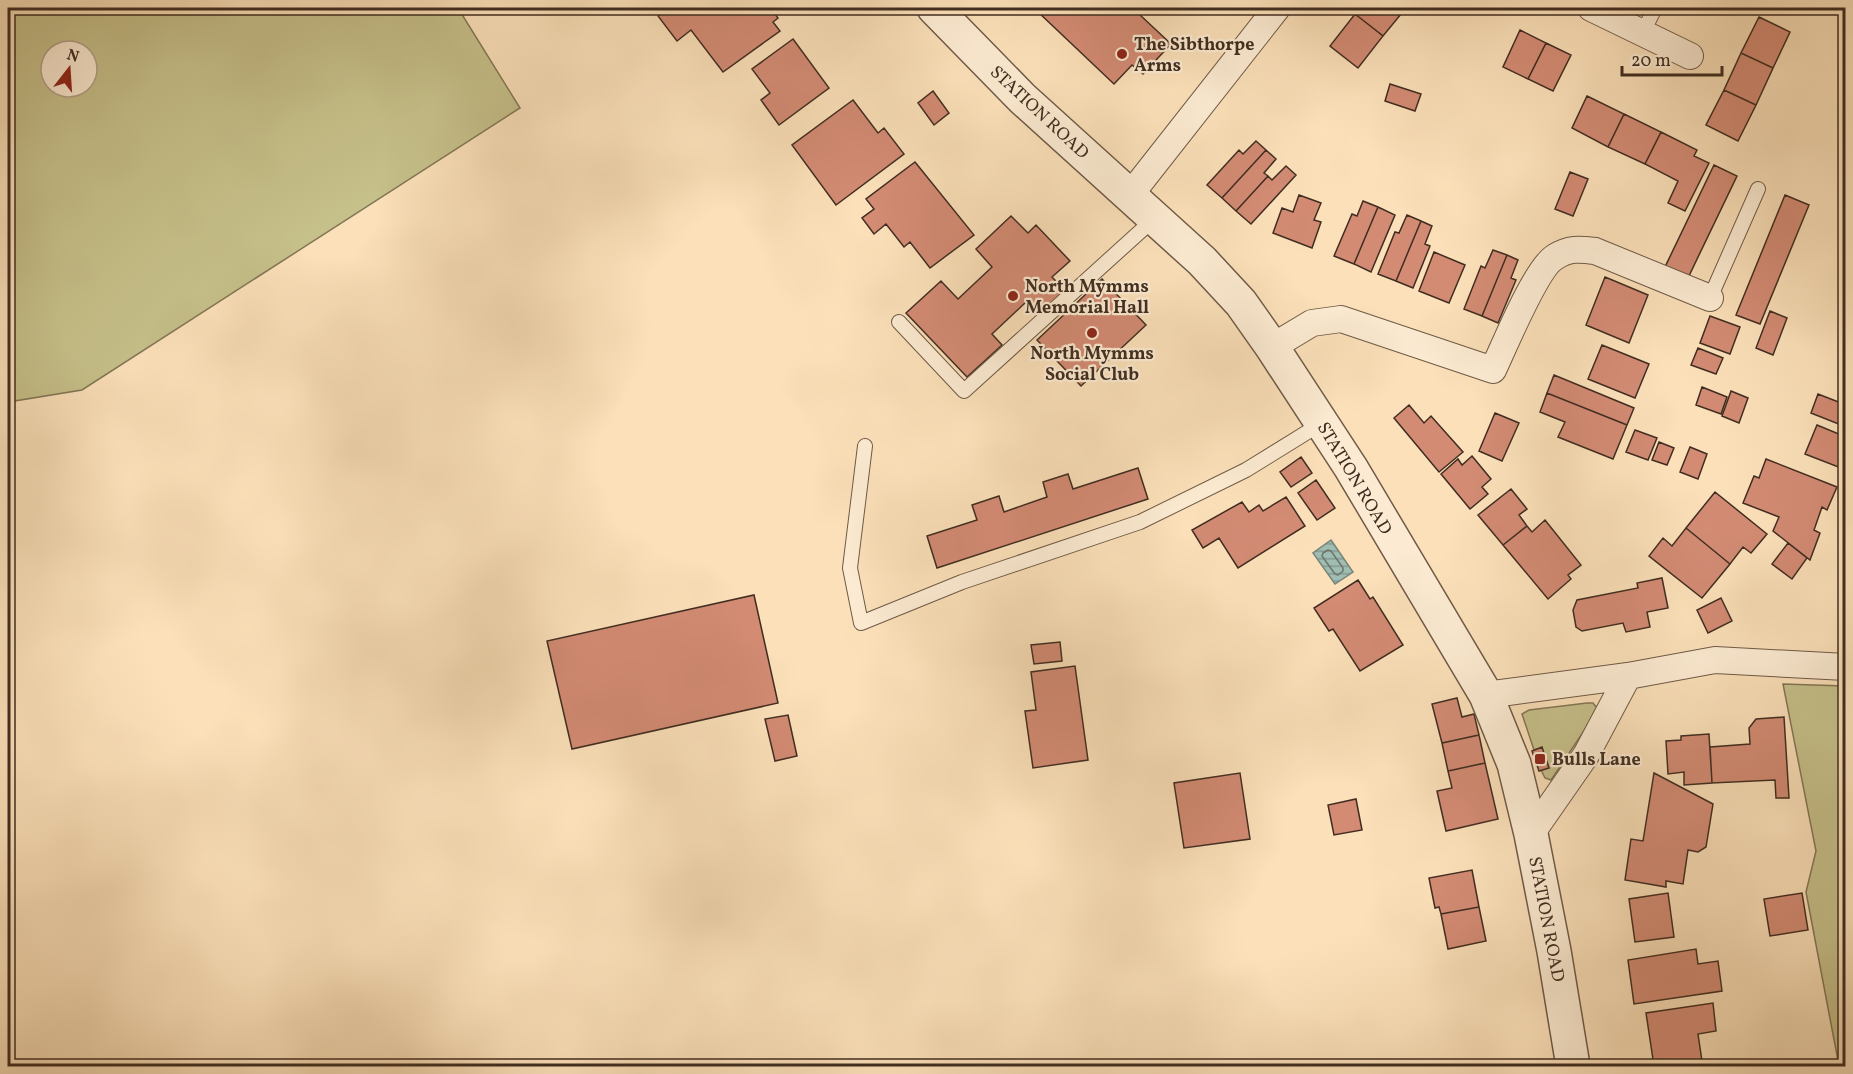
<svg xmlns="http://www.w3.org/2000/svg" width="1853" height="1074" viewBox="0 0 1853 1074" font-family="Vollkorn,serif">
<defs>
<pattern id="water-rules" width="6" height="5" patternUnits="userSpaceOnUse" patternTransform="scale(1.5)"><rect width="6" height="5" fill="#9fbdb3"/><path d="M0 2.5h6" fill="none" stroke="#839a91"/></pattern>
</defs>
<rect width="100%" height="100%" fill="#fbe0b9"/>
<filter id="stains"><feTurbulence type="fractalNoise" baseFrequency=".00333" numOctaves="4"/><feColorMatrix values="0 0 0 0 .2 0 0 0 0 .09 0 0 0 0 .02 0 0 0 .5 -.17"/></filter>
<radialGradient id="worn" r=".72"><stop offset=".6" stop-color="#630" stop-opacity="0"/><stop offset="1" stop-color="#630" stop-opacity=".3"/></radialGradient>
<path fill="#c6c08a" stroke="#837656" stroke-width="1.5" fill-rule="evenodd" d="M8,8H458L520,108L82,390L8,402ZM51,51H87V87H51Z
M1783,684L1845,686V1066H1839L1806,892L1816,851Z
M1587,703H1593L1597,708L1596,713L1551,780L1545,778L1541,770L1549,768L1542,748L1534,750L1522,714L1529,710Z"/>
<path fill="url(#water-rules)" stroke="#798379" stroke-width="1.5" d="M1331,540L1353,572L1335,584L1313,553Z"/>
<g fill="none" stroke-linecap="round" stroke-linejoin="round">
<path stroke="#70756a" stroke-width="1.5" d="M1328,550L1331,551L1343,568V571L1338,575L1335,574L1322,556L1323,553Z"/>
</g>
<path fill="#d38b74" stroke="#402d21" stroke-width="1.5" d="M670,8H771L778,18L773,22L780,31L723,72L691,30L677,41L658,16Z
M1037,8H1145L1139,14L1171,44L1143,74L1132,65L1114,84L1037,11L1039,9Z
M1360,8H1406L1383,36L1355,14Z
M1355,14L1383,36L1358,68L1330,46Z
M1759,17L1790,32L1773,68L1741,53Z
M1520,30L1546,43L1528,79L1503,67Z
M793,39L829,88L779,125L761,100L770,93L752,69Z
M1546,43L1571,55L1553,91L1528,79Z
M1741,53L1773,68L1756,105L1724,90Z
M1390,84L1421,94L1415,111L1385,101Z
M1724,90L1756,105L1738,141L1706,125Z
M933,91L949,113L934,125L918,103Z
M1587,96L1624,114L1608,147L1572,128Z
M853,100L878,133L884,128L904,154L836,205L792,145Z
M1624,114L1661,132L1645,164L1608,147Z
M1661,132L1697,150L1694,156L1709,163L1685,211L1668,203L1678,181L1645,164Z
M1256,141L1266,150L1222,198L1207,185L1239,150L1243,154Z
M1266,150L1276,159L1264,173L1268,176L1236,211L1222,198Z
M915,162L974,235L930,268L910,242L904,247L886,224L874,234L862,218L874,209L866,199Z
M1714,165L1737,176L1687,280L1664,269Z
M1286,166L1296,175L1251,224L1236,211L1268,176L1272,180Z
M1570,172L1588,179L1573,216L1555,209Z
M1299,195L1321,203L1314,220L1321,222L1312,248L1273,233L1282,208L1293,212Z
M1785,195L1809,205L1760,324L1736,315Z
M1363,201L1378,207L1354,264L1334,256L1352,214L1357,216Z
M1378,207L1395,215L1371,272L1354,264Z
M1407,215L1421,221L1396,281L1378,274L1395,232L1399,233Z
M1011,216L1028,233L1036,225L1070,261L1052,277L1067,293L1041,318L1026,302L992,334L1002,345L967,377L906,313L941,281L958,299L992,267L976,249Z
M1421,221L1432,226L1425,244L1430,246L1413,288L1396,281Z
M1493,250L1507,255L1482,316L1464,309L1481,266L1485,268Z
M1434,252L1465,265L1449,303L1419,291Z
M1507,255L1518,260L1511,278L1516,280L1498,323L1482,316Z
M1605,277L1648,295L1629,343L1586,325Z
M1102,279L1146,325L1081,386L1037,340Z
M1770,311L1787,318L1773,355L1756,348Z
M1710,316L1740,327L1730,354L1700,343Z
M1602,345L1649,364L1635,398L1588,379Z
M1698,348L1723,358L1716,374L1691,365Z
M1554,375L1634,408L1627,425L1547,393Z
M1702,387L1727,397L1721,414L1696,405Z
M1731,391L1748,398L1739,423L1722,416Z
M1846,391V427L1811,413L1818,394L1841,403Z
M1547,393L1627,425L1613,459L1558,437L1565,422L1540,412Z
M1409,405L1424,423L1431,416L1463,452L1439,472L1394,418Z
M1495,413L1519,423L1502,461L1479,451Z
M1817,425L1846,437V470L1805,454Z
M1635,430L1657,438L1648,460L1626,452Z
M1659,442L1674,448L1667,465L1652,460Z
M1690,447L1707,454L1698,479L1680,472Z
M1472,456L1491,479L1482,487L1488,494L1470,509L1441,474L1458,459L1462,465Z
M1301,457L1312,473L1291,487L1280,472Z
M1766,459L1837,487L1827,510L1822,507L1814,530L1820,533L1810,560L1773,531L1779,517L1743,503L1754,476L1759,478Z
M1138,468L1148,499L937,568L927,536L977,520L972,505L999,496L1004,512L1047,497L1043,482L1068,474L1073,489Z
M1316,480L1335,508L1317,520L1298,493Z
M1511,489L1527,509L1519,515L1527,526L1503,545L1478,515Z
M1715,492L1767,534L1751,553L1743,547L1730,564L1686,528Z
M1286,497L1305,526L1238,568L1219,538L1203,548L1192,530L1242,502L1249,512L1259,505L1263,511Z
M1545,520L1581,565L1568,575L1571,579L1548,599L1503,545L1527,526L1532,532Z
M1686,528L1730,564L1702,598L1649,556L1663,538L1672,546Z
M1788,543L1807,558L1792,579L1772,564Z
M1662,578L1668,608L1647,612L1650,627L1626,632L1623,623L1582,631L1576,627L1573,610L1577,600L1638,588L1637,583Z
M1358,580L1370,599L1373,597L1403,645L1360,671L1333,629L1329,631L1314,608Z
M754,595L778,703L572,749L547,641Z
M1721,598L1732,621L1708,633L1697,610Z
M1060,642L1062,661L1034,664L1031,645Z
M1075,666L1088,760L1033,768L1025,711L1036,710L1031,672Z
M1457,698L1462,717L1474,714L1479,735L1442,743L1432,704Z
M788,715L797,756L775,761L765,719Z
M1784,717L1789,798H1776L1775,780L1712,783L1710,747L1750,744L1749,728L1756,719Z
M1709,734L1712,783L1684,785V772L1668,774L1666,741L1681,740V736Z
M1479,735L1485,763L1448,771L1442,743Z
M1542,747L1549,768L1539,771L1532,751Z
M1485,763L1498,819L1446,831L1437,791L1452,788L1448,771Z
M1240,773L1250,839L1184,848L1174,783Z
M1654,773L1713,804L1706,847L1698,852L1688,850L1683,884L1666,881V887L1625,880L1631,839L1643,841Z
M1356,799L1362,830L1334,835L1328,805Z
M1472,870L1479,907L1441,914L1439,907L1435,908L1429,878Z
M1668,893L1674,937L1635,942L1629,899Z
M1802,893L1808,930L1770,936L1764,899Z
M1479,907L1486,941L1448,949L1441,914Z
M1696,949L1698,964L1718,961L1722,991L1634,1004L1628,960Z
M1713,1003L1716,1031L1698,1034L1702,1061L1654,1066L1646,1013Z"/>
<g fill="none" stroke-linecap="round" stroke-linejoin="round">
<g stroke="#6f5a47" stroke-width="16">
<path id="service" d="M1643,32L1655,8
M1710,298L1758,189
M899,322L964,391L1154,219
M865,446L850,568L861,623L962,582L1140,522L1246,470L1322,423"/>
</g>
<g stroke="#6f5a47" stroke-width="28">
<path id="minor" d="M1591,8L1690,56
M1130,195L1277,8
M1272,347L1312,323L1341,319L1493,370C1504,347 1536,268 1555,257C1569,248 1579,249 1595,251L1710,298
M1486,695L1628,676L1715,660L1846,667
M1531,834L1586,755L1628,676"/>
</g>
<g stroke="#6f5a47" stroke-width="36">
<path id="tertiary" d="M934,8L1022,98L1202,261L1241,303L1272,347L1351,468L1486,695L1514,764L1531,834L1554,951L1573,1066"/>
</g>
<use href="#service" stroke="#fcebd2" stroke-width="14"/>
<use href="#minor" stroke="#fcebd2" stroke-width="26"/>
<use href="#tertiary" stroke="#fcebd2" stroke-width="33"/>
</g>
<g fill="#8f2418" stroke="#fcebd2" stroke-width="2">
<circle cx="1122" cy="54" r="6"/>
<circle cx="1013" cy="296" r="6"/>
<circle cx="1092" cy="333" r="6"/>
<rect x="1534" y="753" width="12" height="12" rx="3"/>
</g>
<g text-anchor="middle" stroke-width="4.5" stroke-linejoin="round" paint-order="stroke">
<g font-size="18" font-weight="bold" fill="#402d21" stroke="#fcebd2" text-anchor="start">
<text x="1134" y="50">The Sibthorpe<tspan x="1134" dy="21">Arms</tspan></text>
<text x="1025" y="292">North Mymms<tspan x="1025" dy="21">Memorial Hall</tspan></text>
<text x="1092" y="359" text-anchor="middle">North Mymms<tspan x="1092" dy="21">Social Club</tspan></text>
<text x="1552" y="765">Bulls Lane</text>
</g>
<g font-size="18" fill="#402d21" stroke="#fcebd2">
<text transform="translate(1040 112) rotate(43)" y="6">STATION ROAD</text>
<text transform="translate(1355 478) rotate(59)" y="6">STATION ROAD</text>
<text transform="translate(1547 919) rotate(79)" y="6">STATION ROAD</text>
</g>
</g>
<rect width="1853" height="1074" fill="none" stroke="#fbe0b9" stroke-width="30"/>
<rect x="9" y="9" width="1835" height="1056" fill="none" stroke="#402d21" stroke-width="3"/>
<rect x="15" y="15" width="1823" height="1044" fill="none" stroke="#402d21" stroke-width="1.5"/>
<g transform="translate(69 69) rotate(17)"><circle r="28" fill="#fcebd2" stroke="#b19f8b" stroke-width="1.5"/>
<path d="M0-4.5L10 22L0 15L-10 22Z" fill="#8f2418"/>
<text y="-9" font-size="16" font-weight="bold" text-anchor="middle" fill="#402d21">N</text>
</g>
<path d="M1622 66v9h100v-9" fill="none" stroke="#402d21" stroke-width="3"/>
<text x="1631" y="66" font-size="18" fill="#402d21" stroke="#fcebd2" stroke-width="4.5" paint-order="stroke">20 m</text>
<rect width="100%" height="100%" filter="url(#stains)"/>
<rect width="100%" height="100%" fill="url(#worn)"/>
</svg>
